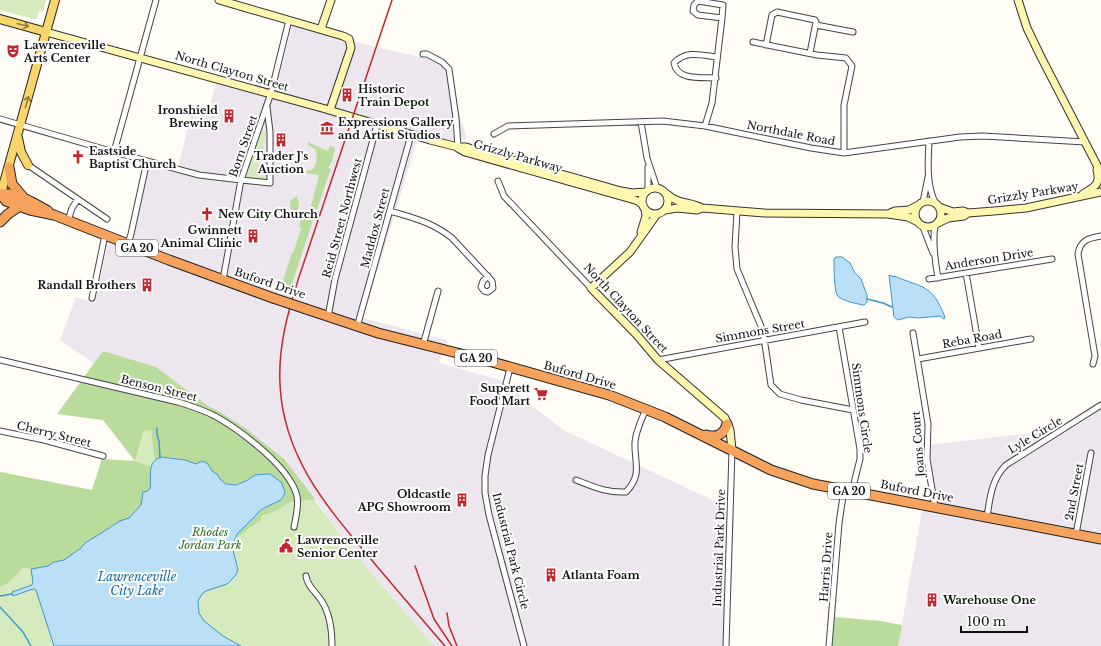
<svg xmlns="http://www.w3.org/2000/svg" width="1101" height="646" viewBox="0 0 1101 646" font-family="'Libre Baskerville',serif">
<rect width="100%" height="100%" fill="#fffdf5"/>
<path fill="#eee6ef" d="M293,23L375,47L448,63L454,99L467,138L450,144L417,141L363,318L447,340L439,363L500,380L563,430L734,510L729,646H434L355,554L315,499L245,428L220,412L93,363L60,340L76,297L95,303L108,243L130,251L150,165L177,172L191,115L206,119L217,80L274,95Z
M1101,409V646H898L923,505L936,507L928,445L1074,428Z"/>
<path fill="#d5ebbd" d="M0,0H46L43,12L39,11L36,20L0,10Z
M266,131V138L264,139L265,173L268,172L267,178L263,180L246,177L245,175L261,132Z
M220,412L245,428L284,459L355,554L434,646H0V472L92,490L102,459L135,462L144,430Z"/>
<path fill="#b9dc9c" d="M308,142L328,151L330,146L335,148L332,161L328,168L331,169L309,232L289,293L280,290L291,256L294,250L302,227L299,228L301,218L296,216L291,211L290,201L297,196L298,200H299L298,211L305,214L311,206L319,175L305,173L304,172L313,169C317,162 318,157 315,149L308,145Z
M103,351L156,367L208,406L220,412L245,428L284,459L315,499L290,502L277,510L261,516V520L236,538L237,534C250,522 261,506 279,502L281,482L270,474H266L255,475L246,481L230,485L223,482L217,474L213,472L209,466L199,462L196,464C185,460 165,452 155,461L151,430H144L135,461L151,467C149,475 152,484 148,491L143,492L141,505L129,518L113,525L95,537L85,543L81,548L64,560L57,561L48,566L31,569L24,567C18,573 9,584 0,587V472L92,490L102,459L135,461L103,420L57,414Z
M835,617L881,621L902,625L898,646H832Z"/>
<path fill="#b9e0f7" stroke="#3f96cf" d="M836,257H842L850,263L855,273L861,279L867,295V302L864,305C858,304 841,301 837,295C834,289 834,267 834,259Z
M889,275L894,277V276C923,288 932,284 945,317L944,319L940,316L918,318L909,317L898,320L894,317Z
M161,457L185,460L196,464L202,461L207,463L213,472L217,474L220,479L226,484L236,485L246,481L255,475L266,474H270L281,482L285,491L284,495L281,500L262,509L237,534L232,546L238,570L235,576L227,584L206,591L202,594L198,601L199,613L204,621L223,636L241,646H54L36,590L33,589L13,596L12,592L32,585L33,582L31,569L48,566L54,562L64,560L81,548L85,543L95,537L120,521L129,518L141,505L143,492L148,491L150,488C152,477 146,462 161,457Z"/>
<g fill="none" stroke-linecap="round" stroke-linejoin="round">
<path stroke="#3f96cf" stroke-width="1.5" d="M867,299L883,303L892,307
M157,428V434L159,441L160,458
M0,596L12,594
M0,607L23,632L31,646"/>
<g stroke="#444" stroke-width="7">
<path id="street" d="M698,1L723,5L722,18L698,15L693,11L694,5Z
M816,25L853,32
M753,42L817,55L846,58L852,66L844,105V153
M766,45L772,15L777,12L815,20L816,22L810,53
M423,54H427L442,62L449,69L456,118L458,147
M716,78C702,77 677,81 674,63C686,50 701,55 717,57
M0,119L114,152L199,175L241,180L270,183V132L267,107
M641,122L647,158L657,188
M705,126L712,103L722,18
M494,134L508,126L663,121L705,126L811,148L844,153L960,137L983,136L1085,142
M929,141C928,161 926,186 936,204
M114,152L156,0
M28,165L107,219
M648,167V189
M498,181L504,196L591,288
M923,202L928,177
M390,211C413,218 432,222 452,238L492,281L493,288L488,292L484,291L481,287L483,281L488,276
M737,212L735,247L737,269L763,331L771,385L780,394L801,400L853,410
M68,221L72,208L78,199
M935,226C932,242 935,261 938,278
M923,227L933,253
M128,244L131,234L147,161
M966,273L979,348
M929,279L1052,259
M223,280L241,180L271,93L289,20
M92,298L105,235
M328,317L335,279L377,125
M357,327L411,135
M839,327L860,449V459L852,491
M913,333L928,424L927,459L935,507
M423,345L438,291
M918,359L1031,339
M0,360L178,402C191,406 203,410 215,416C240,430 290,467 297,496C299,506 296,517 294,527
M658,360L865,322
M1093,364L1095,356L1078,254C1080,240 1089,238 1101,236
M510,368L488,455L485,476V493L489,515L524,646
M0,431L44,440L103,456
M576,480C594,487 607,493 626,492C643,474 634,463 635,442C636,430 642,419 646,409
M987,517C990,498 991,480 1006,465L1101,405
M1076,534L1091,453
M306,576C307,586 316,592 321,600C330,613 332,631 332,646
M726,646L732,450
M829,646L839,523L844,490"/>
</g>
<g stroke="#333" stroke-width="9">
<path id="secondary" d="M219,0L343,36L349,39L351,48L330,110
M1018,0L1027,28L1041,57L1101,173
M321,29L331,0
M46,32L322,108L430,140L458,147H466L621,191L632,193L645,192
M458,148L465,152L628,198L638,201L643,205
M642 201a13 13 0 1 1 26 0a13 13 0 1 1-26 0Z
M667,194C679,205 690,201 702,208L765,213L888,214L908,217L916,221
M1083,194C1094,187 1101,185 1097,170
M915 214a13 13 0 1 1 26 0a13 13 0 1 1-26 0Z
M939,207L953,212L963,211L968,213L994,211L1026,208L1101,192
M665,210L677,208L697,210L702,208
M657,214L630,252L591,288L636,334L658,360L725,418L730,430L732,450
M888,214L895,211L909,210L919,205
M938,223L948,218L964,216L968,213
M641,232L646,216L645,209"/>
</g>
<g stroke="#222" stroke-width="10">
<path id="primary" d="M0,19L46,32
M18,138L21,152L28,165
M0,197L55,0"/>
</g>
<g stroke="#222" stroke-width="11">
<path id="highway" d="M9,167L12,184L23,197
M0,194C17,192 34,203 48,211
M1,194L6,201L30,210L54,215L169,260L273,298
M0,222L8,214L20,206
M306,309L378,333L485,360L609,395L665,417L771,470L813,484L1101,539
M706,435C716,438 724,435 727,424"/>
</g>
<use href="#street" stroke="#fff" stroke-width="5"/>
<use href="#secondary" stroke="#fff6b0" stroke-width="7"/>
<use href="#primary" stroke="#f9d66b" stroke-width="8"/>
<use href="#highway" stroke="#f5a25d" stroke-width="9"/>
<path stroke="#c4262e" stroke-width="1.5" d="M392,0L299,277C288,312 278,346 280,384C283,456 326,506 370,558C395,588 420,617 445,646
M415,566L434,619L452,646
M447,613L449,626L457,646"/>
<g stroke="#222" stroke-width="11" stroke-linecap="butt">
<path id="highway-bridge" d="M273,298L306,309"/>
</g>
<use href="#highway-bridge" stroke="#f5a25d" stroke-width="9"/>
</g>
<defs><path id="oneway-shaft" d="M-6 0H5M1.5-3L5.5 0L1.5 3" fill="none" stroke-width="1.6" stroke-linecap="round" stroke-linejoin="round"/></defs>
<g stroke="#917d42">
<use href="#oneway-shaft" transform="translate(23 25) rotate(15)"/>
<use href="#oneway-shaft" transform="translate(27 102) rotate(-74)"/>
</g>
<defs>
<g id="theatre-bare" transform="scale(1.08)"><path d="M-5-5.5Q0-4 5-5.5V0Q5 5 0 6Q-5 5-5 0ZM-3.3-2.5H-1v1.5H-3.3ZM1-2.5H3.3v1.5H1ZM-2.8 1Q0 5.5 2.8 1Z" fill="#c4262e" stroke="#fff" stroke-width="2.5" paint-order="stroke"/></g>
<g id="building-bare" transform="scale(1.08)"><path d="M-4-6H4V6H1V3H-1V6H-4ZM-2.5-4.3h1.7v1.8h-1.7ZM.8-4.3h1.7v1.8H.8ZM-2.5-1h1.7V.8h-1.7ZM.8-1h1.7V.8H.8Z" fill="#c4262e" stroke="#fff" stroke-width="2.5" paint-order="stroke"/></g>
<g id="museum-bare" transform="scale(1.08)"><path d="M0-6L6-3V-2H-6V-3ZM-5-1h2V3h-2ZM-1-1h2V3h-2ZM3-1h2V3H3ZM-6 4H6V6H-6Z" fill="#c4262e" stroke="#fff" stroke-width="2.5" paint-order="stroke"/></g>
<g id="church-bare" transform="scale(1.08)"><path d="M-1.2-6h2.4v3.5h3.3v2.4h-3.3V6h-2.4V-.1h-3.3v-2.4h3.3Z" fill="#c4262e" stroke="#fff" stroke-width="2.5" paint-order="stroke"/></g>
<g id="supermarket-bare" transform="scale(1.08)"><path d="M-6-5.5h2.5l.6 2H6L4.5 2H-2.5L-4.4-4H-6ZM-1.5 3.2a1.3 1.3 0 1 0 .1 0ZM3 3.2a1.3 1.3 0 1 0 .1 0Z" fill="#c4262e" stroke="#fff" stroke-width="2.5" paint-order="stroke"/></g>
<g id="civic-bare" transform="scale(1.08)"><path d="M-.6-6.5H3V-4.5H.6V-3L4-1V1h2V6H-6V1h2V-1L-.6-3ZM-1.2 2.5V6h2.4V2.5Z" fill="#c4262e" stroke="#fff" stroke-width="2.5" paint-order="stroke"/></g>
</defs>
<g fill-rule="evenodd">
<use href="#theatre-bare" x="13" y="51"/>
<use href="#building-bare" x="347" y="95"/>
<use href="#building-bare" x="229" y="116"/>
<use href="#museum-bare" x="327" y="128"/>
<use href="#building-bare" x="281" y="140"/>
<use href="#church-bare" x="78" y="157"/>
<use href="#church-bare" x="207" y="214"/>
<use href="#building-bare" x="253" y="236"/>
<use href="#building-bare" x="147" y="285"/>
<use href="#supermarket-bare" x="541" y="394"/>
<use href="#building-bare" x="462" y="500"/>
<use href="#civic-bare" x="286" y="546"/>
<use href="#building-bare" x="551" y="575"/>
<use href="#building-bare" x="932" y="600"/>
</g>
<g text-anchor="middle" stroke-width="4" stroke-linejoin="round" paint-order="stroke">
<g fill="#fff" stroke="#585858" stroke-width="1">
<rect x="116" y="240" width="42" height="16" rx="3"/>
<rect x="455" y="350" width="42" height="16" rx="3"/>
<rect x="828" y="483" width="42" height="16" rx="3"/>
</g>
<g font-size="10" font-weight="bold" fill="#111">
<text x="137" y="252">GA 20</text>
<text x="476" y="362">GA 20</text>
<text x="849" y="495">GA 20</text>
</g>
<g font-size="11" font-weight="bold" fill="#111" stroke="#fff" text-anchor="start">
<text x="24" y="49">Lawrenceville<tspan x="24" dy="13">Arts Center</tspan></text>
<text x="358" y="93">Historic<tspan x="358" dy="13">Train Depot</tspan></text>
<text x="218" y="114" text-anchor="end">Ironshield<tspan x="218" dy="13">Brewing</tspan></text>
<text x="338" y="126">Expressions Gallery<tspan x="338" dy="13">and Artist Studios</tspan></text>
<text x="89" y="155">Eastside<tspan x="89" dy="13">Baptist Church</tspan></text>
<text x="281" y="160" text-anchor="middle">Trader J's<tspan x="281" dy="13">Auction</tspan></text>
<text x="218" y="218">New City Church</text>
<text x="242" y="234" text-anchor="end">Gwinnett<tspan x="242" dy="13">Animal Clinic</tspan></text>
<text x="136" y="289" text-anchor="end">Randall Brothers</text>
<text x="530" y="392" text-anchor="end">Superett<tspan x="530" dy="13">Food Mart</tspan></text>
<text x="451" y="498" text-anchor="end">Oldcastle<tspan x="451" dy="13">APG Showroom</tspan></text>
<text x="297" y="544">Lawrenceville<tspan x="297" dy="13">Senior Center</tspan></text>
<text x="562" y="579">Atlanta Foam</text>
<text x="943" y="604">Warehouse One</text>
</g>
<g font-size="11" fill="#111" stroke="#fff">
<text transform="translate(232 71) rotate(16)" y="4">North Clayton Street</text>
<text transform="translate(791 133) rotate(11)" y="4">Northdale Road</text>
<text transform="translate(243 146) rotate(-71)" y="4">Born Street</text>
<text transform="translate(518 156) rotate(16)" y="4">Grizzly Parkway</text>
<text transform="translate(1033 193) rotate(-9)" y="4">Grizzly Parkway</text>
<text transform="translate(342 218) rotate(-75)" y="4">Reid Street Northwest</text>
<text transform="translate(375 228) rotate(-75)" y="4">Maddox Street</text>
<text transform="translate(989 259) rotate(-9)" y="4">Anderson Drive</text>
<text transform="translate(270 283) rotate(19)" y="4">Buford Drive</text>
<text transform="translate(626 308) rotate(47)" y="4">North Clayton Street</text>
<text transform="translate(760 331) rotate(-10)" y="4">Simmons Street</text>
<text transform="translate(972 339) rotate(-10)" y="4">Reba Road</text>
<text transform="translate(580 375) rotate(16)" y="4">Buford Drive</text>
<text transform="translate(159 388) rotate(14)" y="4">Benson Street</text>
<text transform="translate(862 408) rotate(82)" y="4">Simmons Circle</text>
<text transform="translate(54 434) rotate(14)" y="4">Cherry Street</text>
<text transform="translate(1035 435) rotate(-31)" y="4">Lyle Circle</text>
<text transform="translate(918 444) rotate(-94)" y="4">Joans Court</text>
<text transform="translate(917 491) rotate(11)" y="4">Buford Drive</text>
<text transform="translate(1074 492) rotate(-79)" y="4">2nd Street</text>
<text transform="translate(719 548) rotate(-88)" y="4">Industrial Park Drive</text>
<text transform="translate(511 551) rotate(76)" y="4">Industrial Park Circle</text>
<text transform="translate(826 567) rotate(-86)" y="4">Harris Drive</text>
</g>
<g font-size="11" font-style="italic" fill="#2f6b1f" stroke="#fff">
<text x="210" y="536">Rhodes<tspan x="210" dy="13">Jordan Park</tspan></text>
</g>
<g font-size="12" font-style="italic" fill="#1768a6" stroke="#fff">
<text x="137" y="581">Lawrenceville<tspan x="137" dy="14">City Lake</tspan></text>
</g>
</g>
<path d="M961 626v6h66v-6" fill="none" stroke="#111111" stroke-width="2"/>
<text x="967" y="626" font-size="12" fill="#111111" stroke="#ffffff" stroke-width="3" paint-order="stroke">100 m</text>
</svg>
